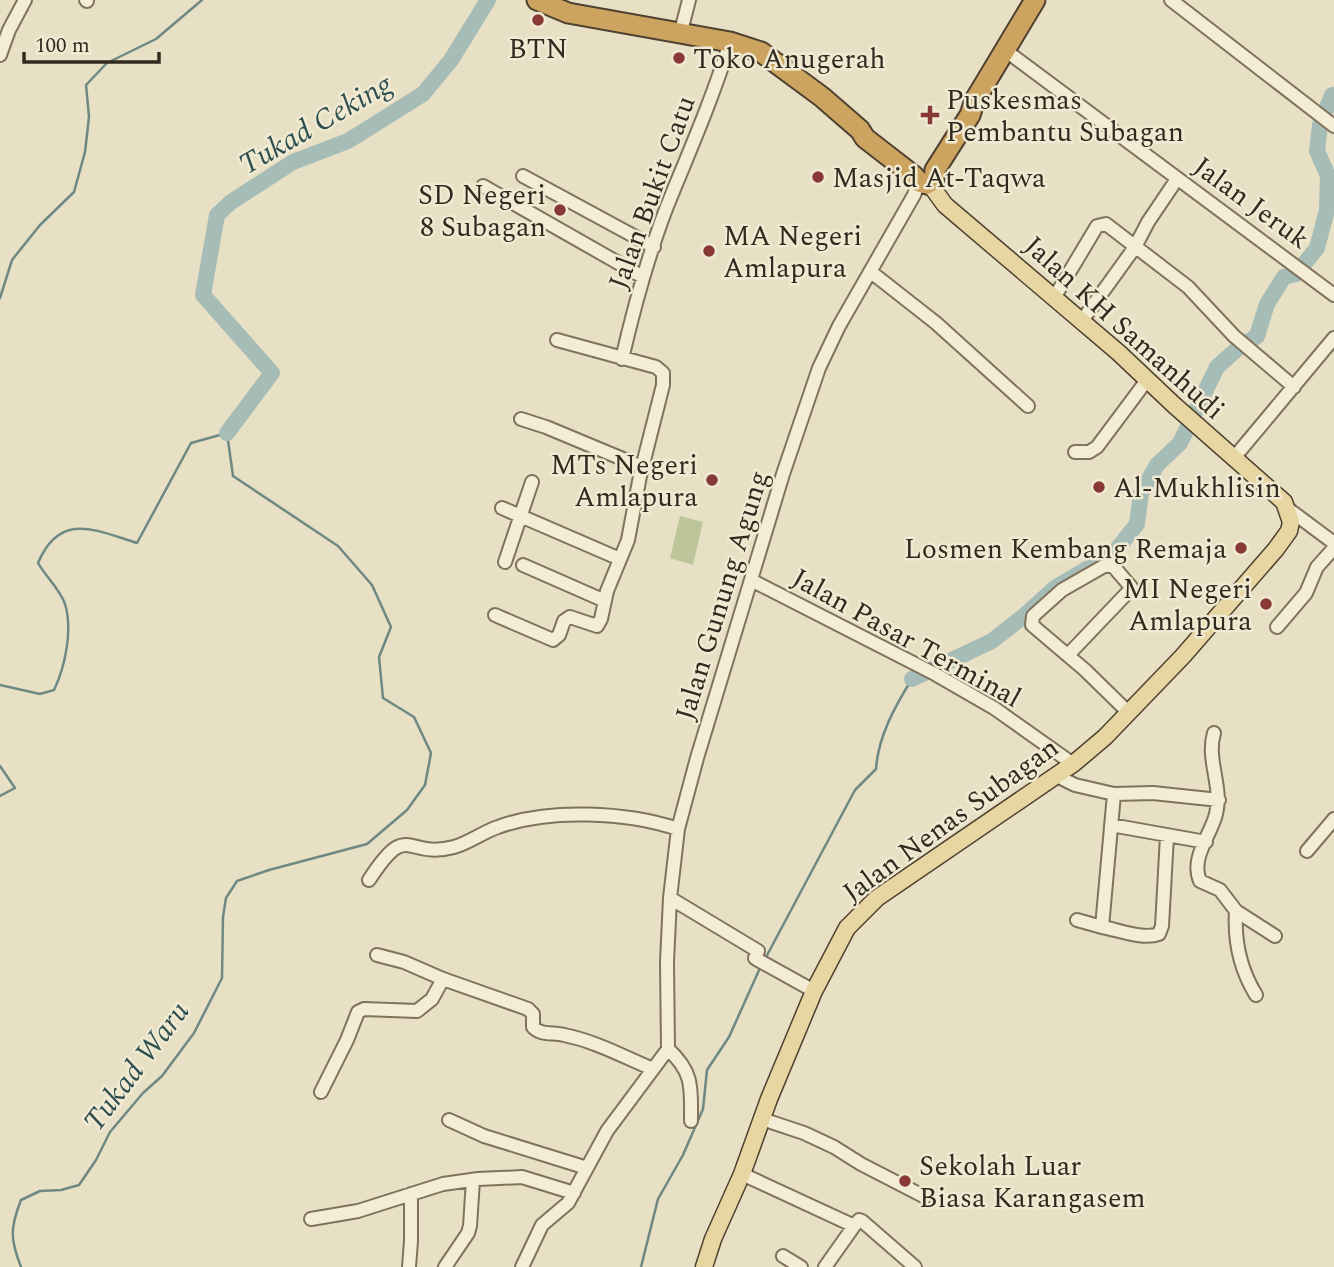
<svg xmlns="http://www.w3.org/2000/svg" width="1334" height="1267" viewBox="0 0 1334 1267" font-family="Spectral,serif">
<rect width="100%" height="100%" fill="#e8e0c4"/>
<path fill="#bdc59a" d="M680,516L703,522L693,565L670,558Z"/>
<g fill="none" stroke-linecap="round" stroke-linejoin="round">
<path stroke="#6e8984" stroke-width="2.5" d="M1332,95L1334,92
M0,298L12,260L40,225L74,192L85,152L89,117L86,85L107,63L156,39L202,0
M0,685L40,694L54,690C65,667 73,630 65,604C60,589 46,577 38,563C60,511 95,530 137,543L191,443L227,433L233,476L338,546L372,585L391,627L379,657L383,698L414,717L431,753L425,785L407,810L367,844L269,870L237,881L226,898L223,917L222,978L194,1033L162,1076L143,1093L110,1132L96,1160L79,1185L61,1190L40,1191L21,1200C10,1228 10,1239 21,1267
M0,766L15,788L0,796
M765,959L855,790L876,769C878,737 895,706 912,679
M641,1267L658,1199L683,1155L703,1109L707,1070L729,1037L760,968"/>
<path stroke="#a6bcb7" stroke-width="16" d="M227,433L272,373L203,295L217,215L231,202L293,162L348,141L423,94L451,60L488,0
M912,679L992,641L1025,615L1055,588L1114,553L1137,524L1141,493L1157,465L1180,443L1217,367L1236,350L1257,336L1267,304L1284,277L1296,274L1317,248L1327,210L1328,176L1317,151L1320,125L1332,95"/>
<g stroke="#81725d" stroke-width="16">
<path id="minor" d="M86,0L87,1
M1171,0L1334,126
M680,35L689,0
M1005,50L1334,295
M0,55L9,30L25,0
M523,176L654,247
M483,186L643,277
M871,272L936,323L1028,406
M1054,298L1097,226L1106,224L1188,287L1234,336L1294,387
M1081,322L1135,247L1148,222L1177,179
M622,359C635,303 650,247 672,194C693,143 714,94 730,42
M521,419L546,427L642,467
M1075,452H1089L1097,447L1147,380
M1233,459L1334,338
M502,508L620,559
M1287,508L1334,543
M505,562L532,482
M523,565L605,601
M751,580L935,674L994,708L1073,764
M495,615L553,640L559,635L564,621L570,617L597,626L601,619L607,591L628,540L640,476L663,385V373L656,367L557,340
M1277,627L1306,593L1317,567L1334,548
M1068,655L1129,591L1131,587L1113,566H1104L1062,590L1033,616L1032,625L1085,670L1129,713
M1214,733C1206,760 1223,786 1216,814C1211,835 1190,858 1200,881L1220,890L1236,911C1234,942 1240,969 1256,995
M1055,775L1075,785L1114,794L1102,927L1077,920
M1114,794L1153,793L1219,800
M1111,825L1206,842
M1307,851L1334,819
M369,880C409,818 405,860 454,847C469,843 483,832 498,827C549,808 627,812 678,829
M670,898L758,951L755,958L758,960L814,991
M1236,911L1275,936
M1102,927C1119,930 1143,940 1159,934L1162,926L1167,836
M377,955L404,962L443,979L528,1009L533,1014V1027C541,1036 554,1032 564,1035C595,1041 624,1057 653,1069
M668,1049L667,962L670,898L678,829L697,758L783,474L819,368L839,326L914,195L919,182
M668,1049C694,1073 691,1088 691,1121
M321,1092L347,1040L358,1012L364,1009L417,1011L432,999L443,979
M762,1119L804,1133L834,1147L861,1164L925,1197
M449,1120L484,1136L587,1168
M742,1174L850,1224L854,1226L859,1220L862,1221L915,1267
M311,1219L358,1211L443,1184L478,1179L522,1177L574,1193
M783,1256L801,1267
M409,1267L411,1241V1194
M445,1267L468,1233L470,1226L473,1180
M522,1267L542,1225L568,1203L607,1131L668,1049
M825,1267L854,1226"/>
</g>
<g stroke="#4f4131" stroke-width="19">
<path id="major" d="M704,1267L713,1239L742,1174L769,1099L814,991L847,928L877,898L1073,764L1105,737L1183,656L1276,549L1289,531L1291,522L1284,502L1174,405L1119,353L945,205L929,183"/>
</g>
<g stroke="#4f4131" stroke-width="23">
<path id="highway" d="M537,0L568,13L730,42L761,52L822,97L860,130L865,138L914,176L919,182L927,184L934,180L935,170L970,115L975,100L1035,0"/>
</g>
<use href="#minor" stroke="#f4edd6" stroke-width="12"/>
<use href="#major" stroke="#e7d6a1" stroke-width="16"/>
<use href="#highway" stroke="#cda45f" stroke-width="19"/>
</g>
<g fill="#883935" stroke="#f0ead3" stroke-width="2.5">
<circle cx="538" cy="20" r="7"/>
<circle cx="679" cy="58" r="7"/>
<path d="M926.5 104.5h7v7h7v7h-7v7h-7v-7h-7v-7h7z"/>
<circle cx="818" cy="177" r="7"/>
<circle cx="560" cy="210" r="7"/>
<circle cx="709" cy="251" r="7"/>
<circle cx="712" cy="480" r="7"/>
<circle cx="1099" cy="487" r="7"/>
<circle cx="1241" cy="548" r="7"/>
<circle cx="1266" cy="604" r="7"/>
<circle cx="905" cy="1181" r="7"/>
</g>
<g text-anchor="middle" stroke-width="5" stroke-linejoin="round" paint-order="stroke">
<g font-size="28" fill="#322a1f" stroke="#f0ead3" text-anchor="start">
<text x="538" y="58" text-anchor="middle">BTN</text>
<text x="693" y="68">Toko Anugerah</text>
<text x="946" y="109">Puskesmas<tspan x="946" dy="32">Pembantu Subagan</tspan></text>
<text x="832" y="187">Masjid At-Taqwa</text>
<text x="546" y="204" text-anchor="end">SD Negeri<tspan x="546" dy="32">8 Subagan</tspan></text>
<text x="723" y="245">MA Negeri<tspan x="723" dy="32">Amlapura</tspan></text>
<text x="698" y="474" text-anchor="end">MTs Negeri<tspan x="698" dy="32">Amlapura</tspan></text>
<text x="1113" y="497">Al-Mukhlisin</text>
<text x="1227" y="558" text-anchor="end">Losmen Kembang Remaja</text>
<text x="1252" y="598" text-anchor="end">MI Negeri<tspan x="1252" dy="32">Amlapura</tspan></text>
<text x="919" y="1175">Sekolah Luar<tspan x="919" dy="32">Biasa Karangasem</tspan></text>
</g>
<g font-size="28" fill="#322a1f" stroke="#f0ead3">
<text transform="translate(651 192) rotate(-70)" y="10">Jalan Bukit Catu</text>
<text transform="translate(1252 202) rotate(36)" y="10">Jalan Jeruk</text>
<text transform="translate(1125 327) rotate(42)" y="10">Jalan KH Samanhudi</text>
<text transform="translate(721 595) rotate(-73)" y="10">Jalan Gunung Agung</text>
<text transform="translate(907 637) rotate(29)" y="10">Jalan Pasar Terminal</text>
<text transform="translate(950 819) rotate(-36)" y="10">Jalan Nenas Subagan</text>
</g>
<g font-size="30" font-style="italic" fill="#305050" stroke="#f0ead3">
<text transform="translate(315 124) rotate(-30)" y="10">Tukad Ceking</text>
<text transform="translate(136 1066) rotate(-53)" y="10">Tukad Waru</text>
</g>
</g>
<path d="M24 52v10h135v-10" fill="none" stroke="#322a1f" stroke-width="3.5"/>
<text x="35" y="52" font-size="21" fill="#322a1f" stroke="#f0ead3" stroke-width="5" paint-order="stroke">100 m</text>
</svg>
